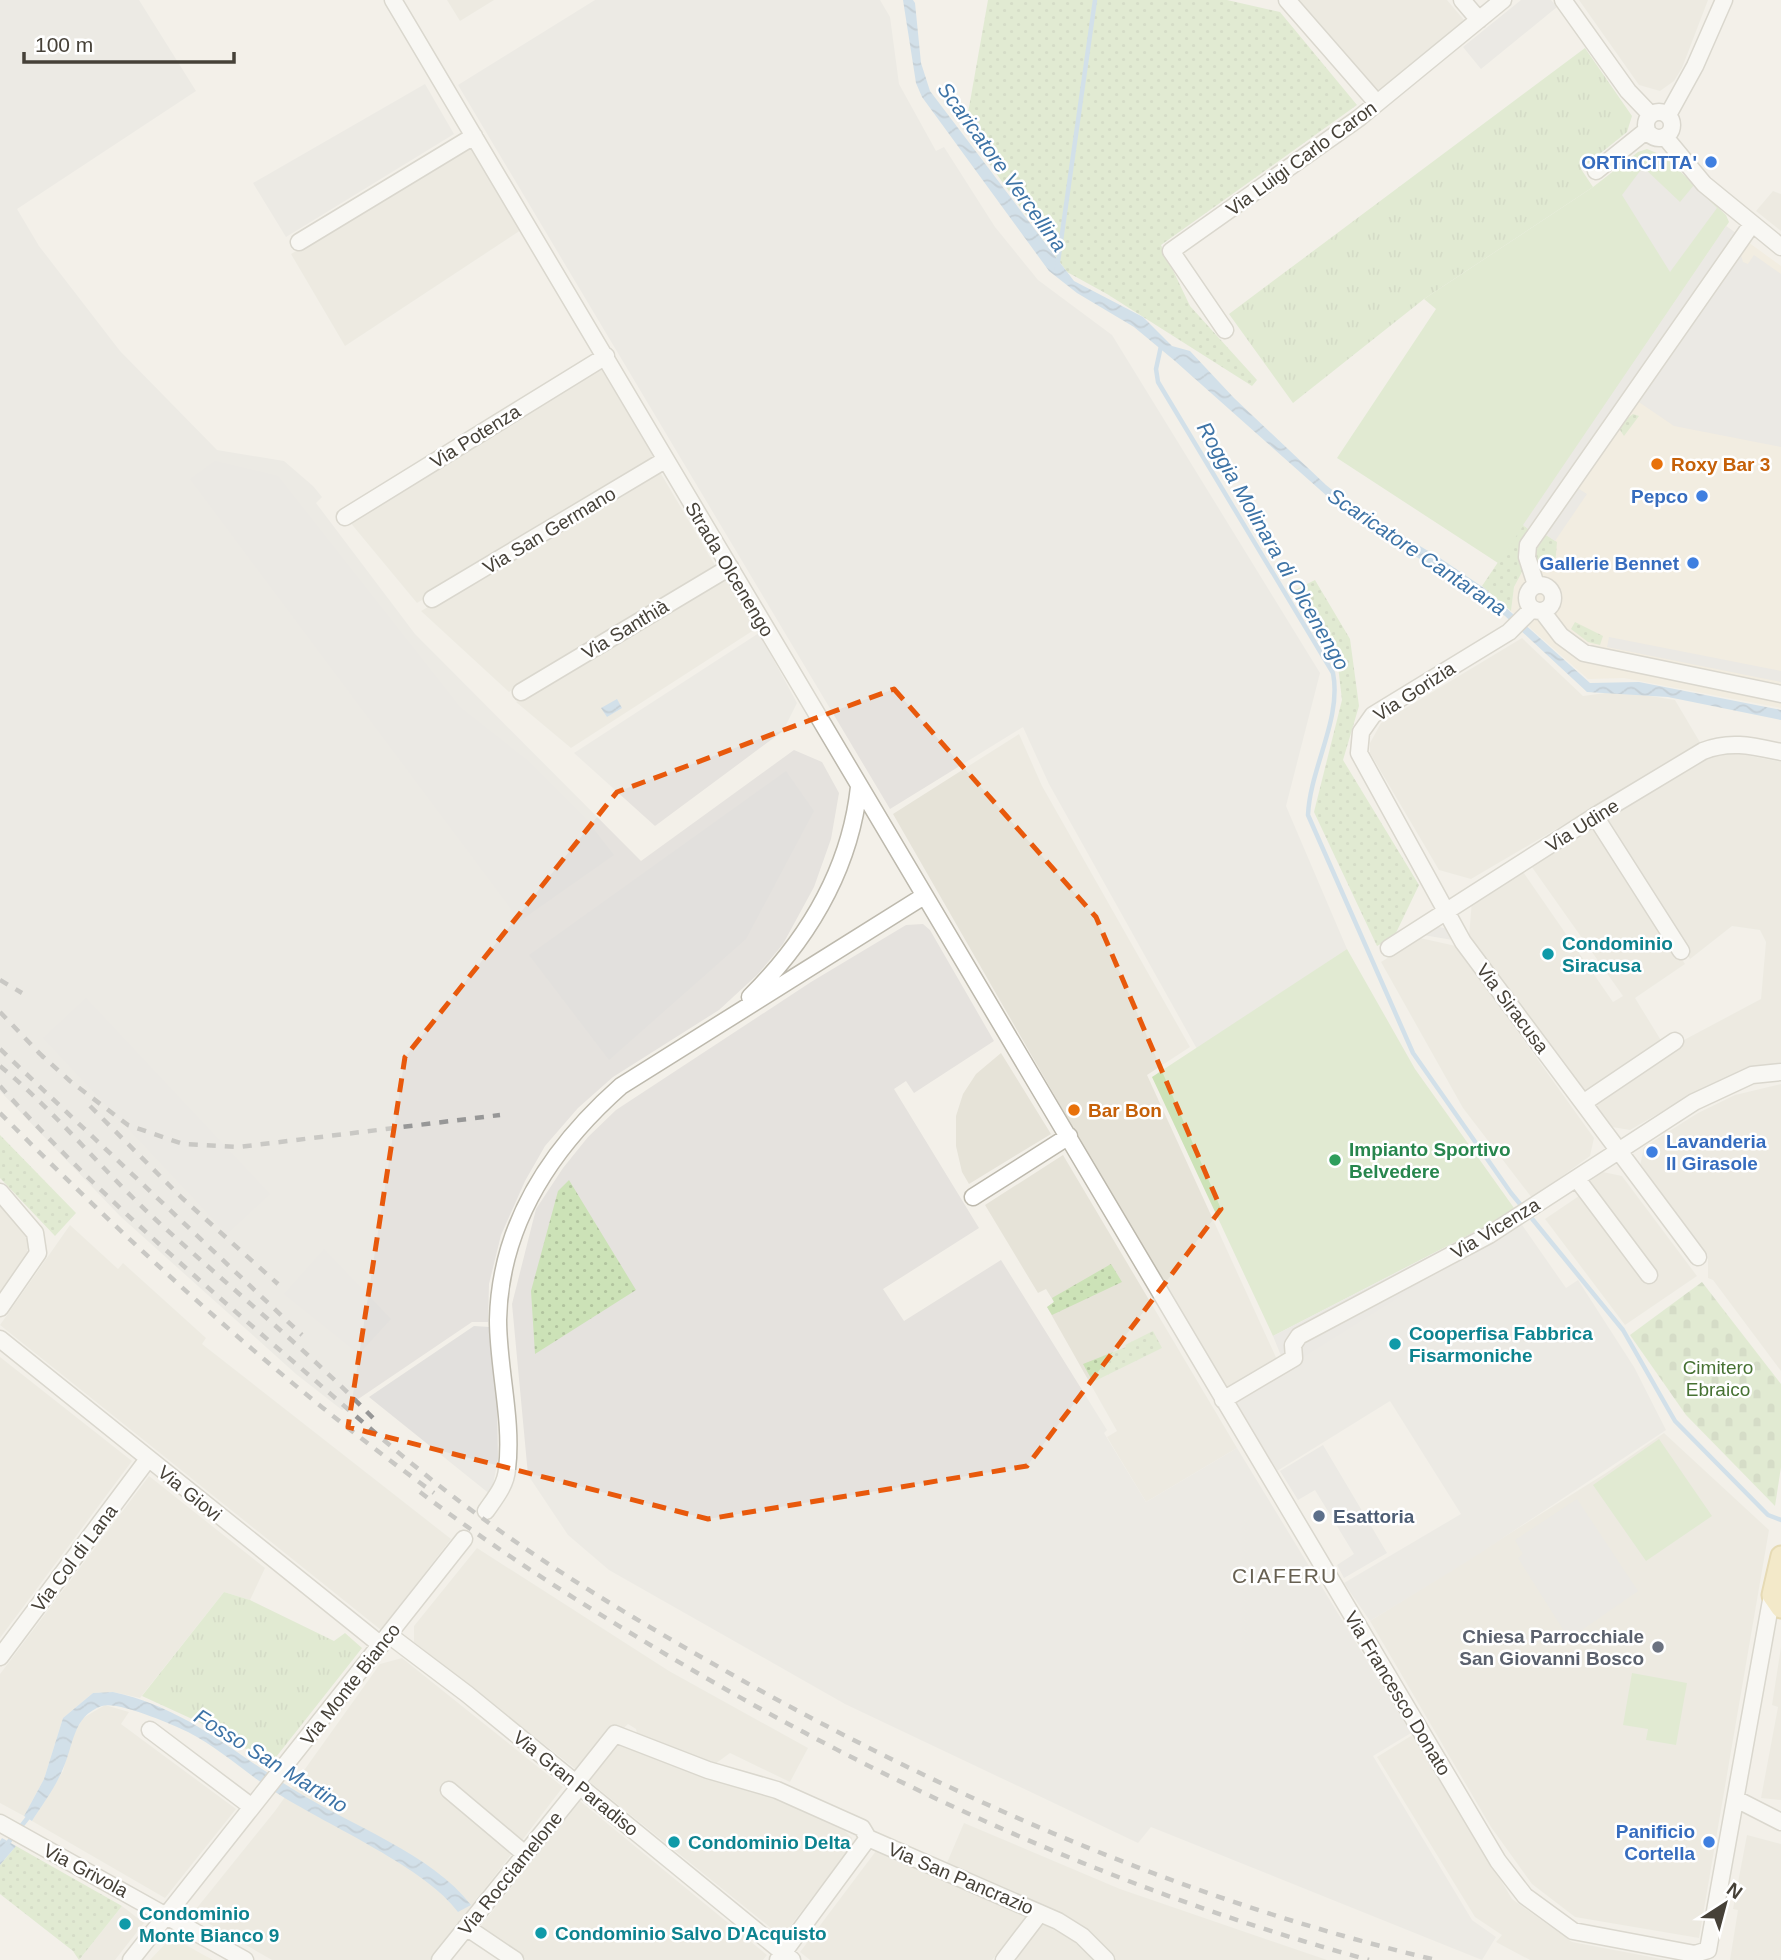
<svg xmlns="http://www.w3.org/2000/svg" width="1781" height="1960" viewBox="0 0 1781 1960" font-family="Arial,sans-serif">
<defs>
<pattern id="grass-dots" width="8" height="8" patternUnits="userSpaceOnUse" patternTransform="scale(1.75)"><rect width="8" height="8" fill="#cce2b7"/><path d="M2 2h.1M6 6h.1" fill="none" stroke="#b1c39e" stroke-width="1.8" stroke-linecap="round"/></pattern>
<pattern id="cemetery-stones" width="16" height="16" patternUnits="userSpaceOnUse" patternTransform="scale(1.75)"><rect width="16" height="16" fill="#cce2b7"/><path d="M2 7V4a2 2 0 0 1 4 0v3zM10 15v-3a2 2 0 0 1 4 0v3z" fill="#b1c39e"/></pattern>
<pattern id="park-tufts" width="24" height="20" patternUnits="userSpaceOnUse" patternTransform="scale(1.75)"><rect width="24" height="20" fill="#cce2b7"/><path d="M3 7l-1-3M5 7V3M7 7l1-3M15 17l-1-3M17 17v-4M19 17l1-3" fill="none" stroke="#b1c39e"/></pattern>
<pattern id="water-waves" width="16" height="10" patternUnits="userSpaceOnUse" patternTransform="scale(1.75)"><rect width="16" height="10" fill="#accce9"/><path d="M0 5q4-4 8 0t8 0" fill="none" stroke="#8ea7be"/></pattern>
</defs>
<rect width="100%" height="100%" fill="#f3f0e9"/>
<path fill="#e6e3d8" d="M447,0H494L460,21Z
M1296,0H1447L1464,20L1379,96Z
M1579,0H1708L1682,68L1674,81L1660,91L1639,85Z
M472,147L521,230L345,346L291,254Z
M1773,191L1781,194V231L1756,211Z
M600,367L655,459L417,603L349,521Z
M660,472L716,567L509,692L421,611Z
M724,578L757,628L571,748L516,702Z
M1522,638L1583,696L1620,691L1675,700L1701,744L1471,879L1439,870L1370,753V743L1381,723Z
M1019,734L1042,786L1190,1047L1147,1075L1279,1364L1227,1396L893,814Z
M1705,754H1741L1781,762V1062L1737,1073L1694,1093L1630,1130L1612,1127L1593,1101L1684,1040L1761,999L1766,942L1760,930L1732,926L1690,959L1601,818Z
M1593,823L1685,964L1635,998L1662,1042L1585,1098L1469,936L1472,900L1521,869L1613,1002L1623,996L1529,863Z
M1420,938L1456,946L1594,1138L1590,1156L1532,1198L1463,1108L1381,962Z
M1001,1053L1051,1134L969,1184L962,1172L956,1146V1116L963,1094L976,1074Z
M1781,1084V1371L1713,1280L1708,1278V1255L1640,1166L1644,1147L1698,1113L1735,1095Z
M1063,1155L1237,1448L1146,1502L1107,1437L1117,1431L1047,1307L1054,1302L1046,1289L1038,1293L985,1205Z
M1603,1172L1622,1176L1697,1276L1625,1325L1545,1219L1579,1196L1581,1198L1587,1183Z
M0,1203L25,1233L29,1244L25,1259L0,1294Z
M70,1225L118,1269L123,1263L206,1338L202,1344L451,1539L381,1630L0,1325Z
M0,1357L132,1461L0,1638Z
M1664,1433L1769,1530L1699,1938L1575,1917L1532,1884L1491,1827L1370,1621L1606,1473Z
M149,1476L265,1568L250,1600L224,1592L140,1698L113,1692L93,1693L63,1718L44,1779L24,1816L0,1803V1674Z
M477,1548L669,1671L808,1748L790,1782L730,1753L711,1767L638,1738L636,1729L628,1724L578,1771L414,1642V1626Z
M1781,1647V1800L1761,1798L1778,1707L1772,1705Z
M402,1658L563,1787L430,1960H272L192,1914L275,1811L380,1664Z
M105,1705L129,1712L121,1724L236,1809L165,1898L32,1821L63,1771L72,1737L83,1718Z
M1414,1734L1512,1899L1572,1942L1667,1960H1530L1496,1942L1502,1935L1475,1917L1377,1757Z
M615,1741L770,1796L845,1831L852,1838L850,1848L782,1937L585,1778Z
M580,1801L767,1955L763,1960H526L479,1928Z
M964,1823L1120,1889L1327,1960H1113L946,1865Z
M1747,1835L1781,1844V1960H1730L1738,1910L1733,1909Z
M879,1847L943,1875L974,1893L1029,1913L992,1960H810L800,1952Z
M122,1906L144,1923L115,1960H79Z
M1042,1924L1068,1937L1097,1960H1013Z"/>
<path fill="#f2e8d7" d="M1726,226L1781,266V708L1624,678L1588,679L1511,611L1514,587L1522,572L1521,557L1531,531L1523,525Z"/>
<path fill="#e5e2de" d="M0,0H139L196,91L17,209L39,246L120,351L217,450L284,461L313,486L322,497L316,503L415,634L641,861L794,750L822,762L839,793L831,839L814,887L783,944L758,974L719,1010L613,1077L578,1108L545,1146L525,1181L501,1235L489,1284L488,1322H472L342,1410L296,1374L120,1216L0,1091Z
M595,0H880L890,17L899,84L936,151L944,147L995,227L1038,280L1112,335L1320,673L1286,806L1347,949L1197,1049L1049,784L1023,727L890,809L458,85Z
M425,84L454,134L286,237L253,183Z
M759,633L797,703L783,731L655,826L574,753Z
M923,924L930,930L994,1041L914,1093L906,1081L894,1089L979,1228L883,1289L904,1321L1001,1260L1107,1430L1104,1433L1146,1502L1237,1448L1411,1733L1373,1756L1472,1920L1496,1937L1482,1960L1151,1827L1138,1843L845,1704L609,1570L568,1535L528,1475L512,1304L536,1209L563,1168L588,1137L616,1110L811,982L906,925Z
M1520,1222L1566,1288L1578,1280L1634,1367L1666,1430L1471,1559L1370,1621L1344,1583L1461,1514L1390,1401L1277,1471L1234,1398Z"/>
<path fill="#eae6d5" d="M172,1937L200,1953L213,1960H150Z"/>
<path fill="url(#grass-dots)" d="M988,0H1227L1280,12L1357,105L1161,245L1190,306L1257,380L1252,386L1107,294L1067,272L965,130Z
M1633,414L1639,416L1624,436L1620,430L1621,423Z
M1523,525L1531,531L1521,557L1522,572L1514,587L1511,611L1482,586Z
M1546,535L1557,542L1555,566L1547,570L1536,560V550Z
M1315,580L1350,639L1359,706L1343,760L1419,885L1394,937L1377,946L1314,812L1342,700L1338,666L1293,591Z
M1575,622L1603,636L1600,645L1588,642L1571,629Z
M0,1135L76,1213L55,1236L0,1178Z
M569,1180L636,1290L535,1354L531,1291L558,1191Z
M1111,1264L1122,1282L1052,1315L1047,1307L1054,1302L1052,1298Z
M1153,1331L1162,1348L1093,1382L1083,1364L1126,1347L1125,1345Z
M16,1846L122,1906L79,1960L73,1951L0,1894V1865Z"/>
<path fill="url(#cemetery-stones)" d="M1702,1282L1781,1384V1467L1775,1506L1686,1415L1630,1335Z"/>
<path fill="url(#park-tufts)" d="M1585,48L1632,116L1627,132L1581,169L1593,187L1424,299L1293,403L1229,314Z
M224,1592L250,1600L334,1641L345,1633L362,1648L269,1766L227,1735L142,1696Z"/>
<path fill="#cce2b7" d="M1647,149L1664,156L1726,215L1729,222L1498,563L1337,458L1436,309L1424,299L1593,187L1638,152Z
M1347,949L1415,1069L1514,1208L1486,1226L1273,1336L1152,1077Z
M1659,1439L1712,1516L1646,1561L1593,1485Z
M1632,1673L1687,1683L1676,1745L1646,1740L1648,1729L1623,1725Z"/>
<path fill="#e2e0dd" d="M1521,0H1551L1557,7L1481,69L1463,47Z
M1643,167L1680,202L1694,185L1717,208L1670,272L1622,195Z
M1726,226L1746,240L1740,252L1743,262L1748,264L1754,255L1781,274V447L1674,426L1627,394L1568,482L1587,494L1555,541L1536,528L1531,531L1523,525Z
M215,461L278,476L460,707L527,760L585,818L614,855L520,921L190,479Z
M1609,637L1781,671V682L1607,647Z
M786,771L814,811L746,939L609,1060L529,955Z
M1430,925L1448,929L1453,940L1423,935Z
M86,998L270,1194L227,1234L43,1038Z
M1481,1229L1488,1241L1286,1368L1273,1336Z
M324,1249L391,1319L359,1354L284,1294Z
M474,1326L490,1327L497,1403L498,1459L491,1495L369,1397Z
M1323,1445L1387,1553L1344,1578L1337,1565L1354,1554L1315,1490L1298,1500L1280,1471Z
M1577,1499L1638,1591L1569,1639L1518,1558L1523,1554L1515,1540Z"/>
<path fill="url(#water-waves)" d="M903,0H913L915,3L921,63L930,91L1074,281L1143,317L1172,346L1190,351L1234,398L1326,485L1351,505L1440,558L1484,588L1590,683L1639,682L1781,710V720L1668,697L1587,692L1505,616L1458,583L1345,512L1175,361L1134,327L1077,293L1049,271L922,97L916,83Z
M617,699L622,708L607,717L601,708Z
M113,1692C185,1707 235,1754 296,1791C350,1825 432,1854 471,1905L458,1912C426,1868 329,1826 280,1795C249,1776 221,1749 188,1732C171,1724 118,1701 102,1706C72,1716 74,1746 62,1771C55,1788 42,1805 32,1821L24,1816L44,1779L63,1718L93,1693Z
M2,1838L16,1846L0,1865V1841Z"/>
<g fill="none" stroke-linecap="round" stroke-linejoin="round">
<path stroke="#accce9" stroke-width="4.5" d="M1057,269L1095,0
M1161,346L1156,369L1158,382L1333,673C1342,719 1310,768 1308,815L1413,1053L1511,1193L1623,1330L1675,1421L1768,1515L1781,1520
M0,1853L30,1815"/>
<g stroke="#bdb9ad" stroke-width="19">
<path id="minor" d="M393,0L1498,1861L1525,1896L1573,1931L1695,1954L1708,1950L1772,1595
M1287,0L1377,103
M1462,0L1479,20
M1563,0L1628,91L1651,115
M1646 125a13 13 0 1 1 26 0a13 13 0 1 1-26 0Z
M1668,115L1695,66L1724,0
M1665,137L1704,184L1781,247
M1596,171L1647,130
M299,242L474,136
M1225,330L1171,251L1359,118L1503,0
M345,517L606,356
M1527 598a13 13 0 1 1 26 0a13 13 0 1 1-26 0Z
M1536,585L1527,557L1528,545L1752,224
M432,599L665,460
M1532,609L1509,632L1373,715L1361,732L1359,753L1463,942L1698,1257
M1542,611L1561,636L1584,653L1781,694
M521,692L730,567
M1595,816L1681,951
M1389,948L1595,816L1703,751C1730,740 1753,746 1781,752
M750,997C808,939 850,869 859,787
M1583,1103L1675,1041
M1577,1179L1649,1275
M0,1192L35,1233L38,1253L0,1308
M973,1197L1069,1136
M0,1339L381,1645
M1223,1400L1294,1358L1293,1345L1299,1336L1489,1235L1694,1102L1752,1075L1781,1072
M486,1511C495,1498 506,1485 507,1469C513,1421 498,1368 498,1320C500,1224 552,1147 621,1086L924,896
M389,1635L467,1694L792,1960
M0,1657L148,1459
M150,1730L252,1807
M576,1783L615,1734L708,1770L777,1790L862,1828L868,1838L1058,1921L1082,1936L1106,1960
M449,1790L525,1854
M1736,1799L1781,1822
M0,1823L245,1960
M466,1927L515,1960
M131,1960L464,1539
M440,1960L580,1786
M778,1960L868,1838
M1004,1960L1040,1913"/>
</g>
<g stroke="#d7bf73" stroke-width="23">
<path id="major" d="M1781,1556L1772,1595L1781,1608"/>
</g>
<use href="#minor" stroke="#fff" stroke-width="16"/>
<use href="#major" stroke="#f3e1a2" stroke-width="19"/>
<path stroke="#979797" stroke-width="4.5" stroke-dasharray="9 9" stroke-linecap="butt" d="M0,980L22,993
M0,1012L44,1058
M0,1049L302,1335
M38,1052L70,1081L128,1125L183,1144L239,1147L500,1115
M0,1066C56,1112 102,1170 155,1219C228,1286 305,1348 374,1419
M0,1086C84,1180 179,1263 274,1345C341,1402 406,1463 478,1515C565,1579 660,1634 754,1687C969,1806 1196,1903 1436,1960
M90,1106L182,1198L278,1284
M0,1113C135,1249 278,1380 434,1493
M420,1492C491,1546 566,1594 642,1640C869,1778 1113,1890 1369,1960"/>
</g>
<path d="M0 0H1781V1960H0ZM894,689L1096,917L1221,1209L1027,1466L708,1519L348,1427L405,1057L617,792Z" fill="#f3f0e9" fill-opacity=".55" fill-rule="evenodd"/>
<path fill="none" stroke="#e8590c" stroke-width="5" stroke-dasharray="14 9" stroke-linejoin="round" d="M894,689L1096,917L1221,1209L1027,1466L708,1519L348,1427L405,1057L617,792Z"/>
<g fill="#3f7fe0" stroke="#fff" stroke-width="2.5">
<circle cx="1711" cy="162" r="7"/>
<circle cx="1702" cy="496" r="7"/>
<circle cx="1693" cy="563" r="7"/>
<circle cx="1652" cy="1152" r="7"/>
<circle cx="1709" cy="1842" r="7"/>
</g>
<g fill="#e8710a" stroke="#fff" stroke-width="2.5">
<circle cx="1657" cy="464" r="7"/>
<circle cx="1074" cy="1110" r="7"/>
</g>
<g fill="#0f9aa8" stroke="#fff" stroke-width="2.5">
<circle cx="1548" cy="954" r="7"/>
<circle cx="1395" cy="1344" r="7"/>
<circle cx="674" cy="1842" r="7"/>
<circle cx="125" cy="1924" r="7"/>
<circle cx="541" cy="1933" r="7"/>
</g>
<circle fill="#2e9e5b" stroke="#fff" stroke-width="2.5" cx="1335" cy="1160" r="7"/>
<circle fill="#5c6f8a" stroke="#fff" stroke-width="2.5" cx="1319" cy="1516" r="7"/>
<circle fill="#6b7280" stroke="#fff" stroke-width="2.5" cx="1658" cy="1647" r="7"/>
<g text-anchor="middle" stroke-width="5" stroke-linejoin="round" paint-order="stroke">
<g font-size="19" fill="#464138" stroke="#fff">
<text transform="translate(1301 158) rotate(-36)" y="7">Via Luigi Carlo Caron</text>
<text transform="translate(475 436) rotate(-32)" y="7">Via Potenza</text>
<text transform="translate(549 530) rotate(-31)" y="7">Via San Germano</text>
<text transform="translate(730 569) rotate(59)" y="7">Strada Olcenengo</text>
<text transform="translate(625 629) rotate(-31)" y="7">Via Santhià</text>
<text transform="translate(1414 691) rotate(-33)" y="7">Via Gorizia</text>
<text transform="translate(1582 825) rotate(-32)" y="7">Via Udine</text>
<text transform="translate(1513 1008) rotate(53)" y="7">Via Siracusa</text>
<text transform="translate(1495 1228) rotate(-31)" y="7">Via Vicenza</text>
<text transform="translate(190 1493) rotate(39)" y="7">Via Giovi</text>
<text transform="translate(74 1558) rotate(-53)" y="7">Via Col di Lana</text>
<text transform="translate(350 1684) rotate(-52)" y="7">Via Monte Bianco</text>
<text transform="translate(1398 1693) rotate(59)" y="7">Via Francesco Donato</text>
<text transform="translate(576 1783) rotate(39)" y="7">Via Gran Paradiso</text>
<text transform="translate(86 1870) rotate(28)" y="7">Via Grivola</text>
<text transform="translate(510 1873) rotate(-51)" y="7">Via Rocciamelone</text>
<text transform="translate(961 1878) rotate(23)" y="7">Via San Pancrazio</text>
</g>
<g font-size="19" font-weight="bold" fill="#366cbe" stroke="#fff" text-anchor="end">
<text x="1697" y="169">ORTinCITTA'</text>
<text x="1688" y="503">Pepco</text>
<text x="1679" y="570">Gallerie Bennet</text>
<text x="1666" y="1148" text-anchor="start">Lavanderia<tspan x="1666" dy="22">Il Girasole</tspan></text>
<text x="1695" y="1838">Panificio<tspan x="1695" dy="22">Cortella</tspan></text>
</g>
<g font-size="19" font-weight="bold" fill="#c56008" stroke="#fff" text-anchor="start">
<text x="1671" y="471">Roxy Bar 3</text>
<text x="1088" y="1117">Bar Bon</text>
</g>
<g font-size="19" font-weight="bold" fill="#0d838f" stroke="#fff" text-anchor="start">
<text x="1562" y="950">Condominio<tspan x="1562" dy="22">Siracusa</tspan></text>
<text x="1409" y="1340">Cooperfisa Fabbrica<tspan x="1409" dy="22">Fisarmoniche</tspan></text>
<text x="688" y="1849">Condominio Delta</text>
<text x="139" y="1920">Condominio<tspan x="139" dy="22">Monte Bianco 9</tspan></text>
<text x="555" y="1940">Condominio Salvo D'Acquisto</text>
</g>
<g font-size="19" font-weight="bold" fill="#27864d" stroke="#fff" text-anchor="start">
<text x="1349" y="1156">Impianto Sportivo<tspan x="1349" dy="22">Belvedere</tspan></text>
</g>
<g font-size="19" fill="#467132" stroke="#fff">
<text x="1718" y="1374">Cimitero<tspan x="1718" dy="22">Ebraico</tspan></text>
</g>
<g font-size="19" font-weight="bold" fill="#4e5e75" stroke="#fff" text-anchor="start">
<text x="1333" y="1523">Esattoria</text>
</g>
<g font-size="19" font-weight="bold" fill="#5b616d" stroke="#fff" text-anchor="end">
<text x="1644" y="1643">Chiesa Parrocchiale<tspan x="1644" dy="22">San Giovanni Bosco</tspan></text>
</g>
<g font-size="21" font-style="italic" fill="#3d73a6" stroke="#fff">
<text transform="translate(1002 167) rotate(54)" y="7">Scaricatore Vercellina</text>
<text transform="translate(1273 546) rotate(60)" y="7">Roggia Molinara di Olcenengo</text>
<text transform="translate(1417 552) rotate(34)" y="7">Scaricatore Cantarana</text>
<text transform="translate(271 1761) rotate(32)" y="7">Fosso San Martino</text>
</g>
<g font-size="21" letter-spacing="2" fill="#676051" stroke="#fff">
<text x="1285" y="1583">CIAFERU</text>
</g>
</g>
<g transform="translate(1725 1904) rotate(36)" stroke="#ffffff" stroke-width="5" paint-order="stroke">
<path d="M0-5L12 26L0 18L-12 26Z" fill="#464138"/>
<text y="-10" font-size="19" font-weight="bold" text-anchor="middle" fill="#464138">N</text>
</g>
<path d="M24 52v10h210v-10" fill="none" stroke="#464138" stroke-width="3.5"/>
<text x="35" y="52" font-size="21" fill="#464138" stroke="#ffffff" stroke-width="5" paint-order="stroke">100 m</text>
</svg>
